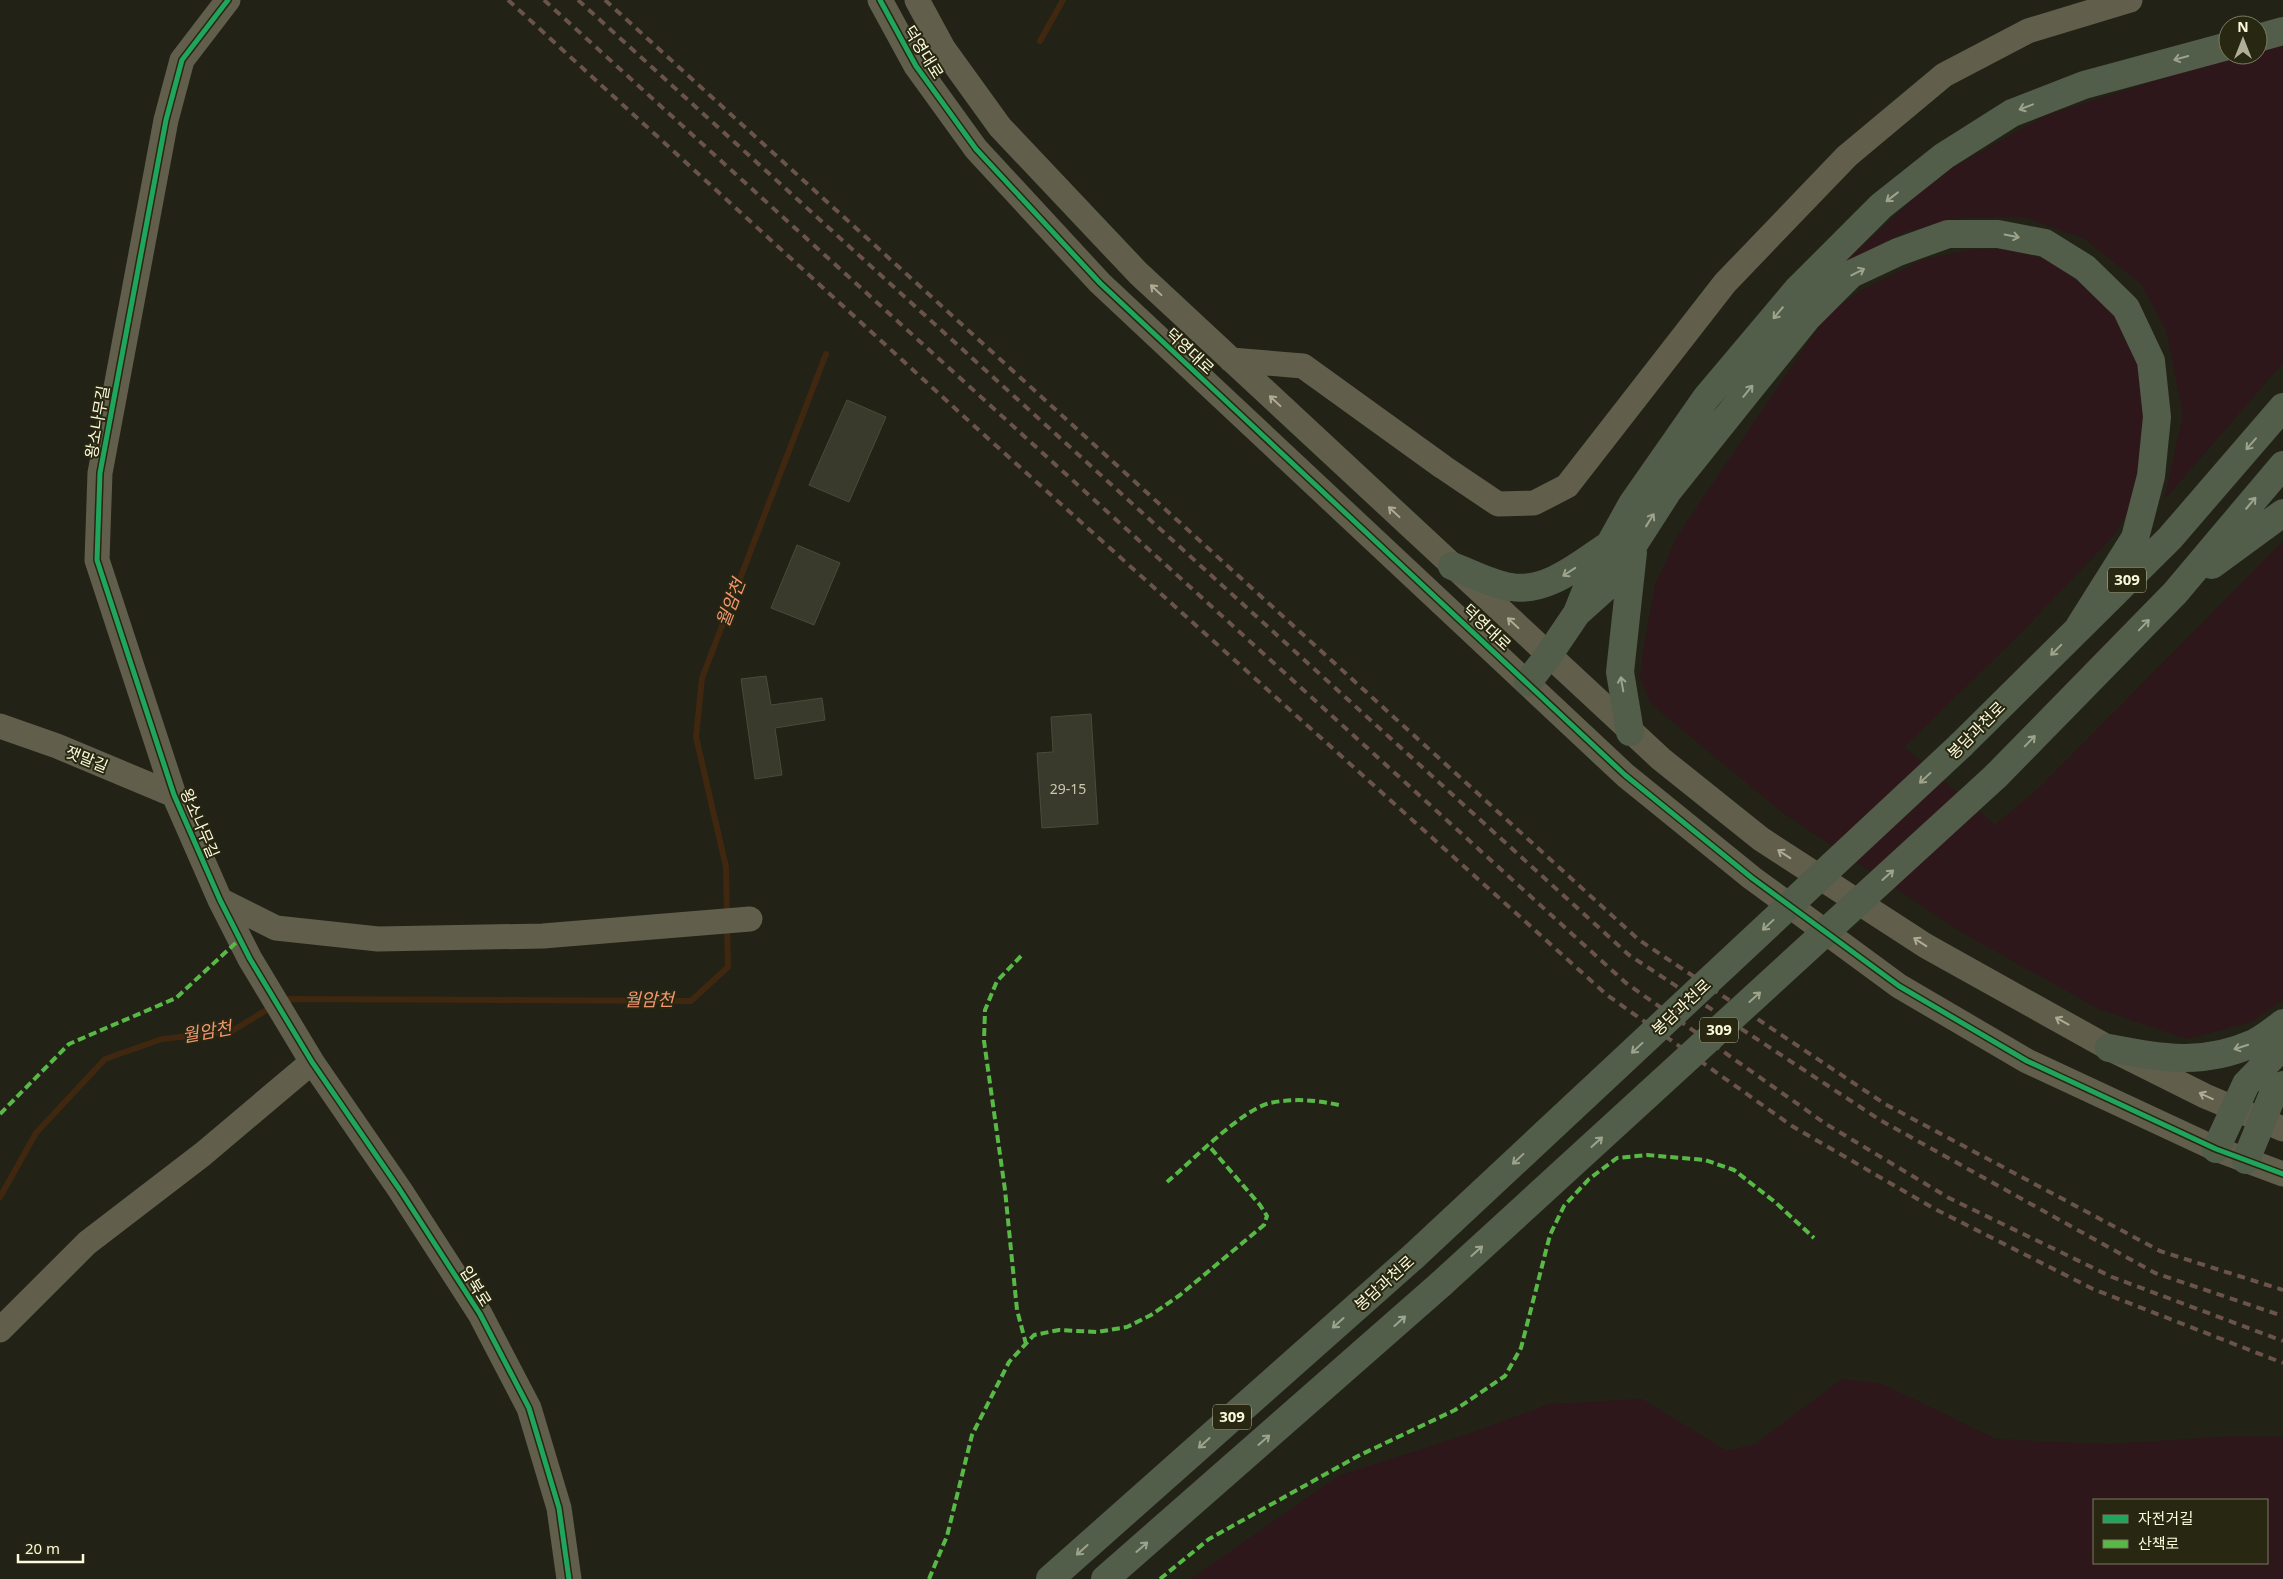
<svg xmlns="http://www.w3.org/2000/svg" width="2283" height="1579" viewBox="0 0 2283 1579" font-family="'Noto Sans','Noto Sans KR',sans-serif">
<rect width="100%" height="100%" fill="#222217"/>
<path fill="#2e171a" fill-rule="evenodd" d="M2283,45V363L2164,500L2183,415L2166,330L2141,284L2085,239L2024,217L1962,218L1905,232L1837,269L1938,176L2044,116L2173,75L2246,55H2258V52Z
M1976,249L2013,250L2050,261L2106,297L2126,324L2145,387L2144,480L2115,534L2019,635L1904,747L1995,825L2038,789L2283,541V1000L2251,1022L2187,1039L2099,1009L1961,932L1783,813L1650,703L1640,676L1643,651L1655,585L1678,535L1827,314L1862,290L1924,259Z
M1842,1379L1882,1384L1996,1439L2106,1444L2236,1436L2283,1437V1579H1191L1338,1476L1468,1434L1550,1404L1642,1399L1727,1451L1755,1444ZM2267,1500V1563H2094V1500Z"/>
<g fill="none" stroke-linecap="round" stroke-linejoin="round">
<path stroke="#402710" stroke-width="6" d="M1040,41L1063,0
M727,916L726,867L696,737L702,678L826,354
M282,1001L285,999L691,1001L728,967L727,926
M0,1197L36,1133L105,1059L162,1039L232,1031L273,1006"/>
</g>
<path fill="#39392c" stroke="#4b4b39" d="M847,400L886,417L849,502L809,485Z
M797,545L840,563L814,625L771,608Z
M766,676L771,705L822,698L825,720L775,728L782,775L755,779L741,679Z
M1091,714L1098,824L1042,828L1037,753L1053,752L1051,717Z"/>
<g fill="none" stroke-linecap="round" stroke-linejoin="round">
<path stroke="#625e4c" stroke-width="25" d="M228,0L182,60L166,120L100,473L97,560L174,795L220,900L250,959L312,1062L400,1190L480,1314L529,1408L559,1508L569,1579
M880,0L916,66L976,149L1100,283L1625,775L1752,878L1899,986L2027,1061L2216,1149L2283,1174
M917,0L943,48L1000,127L1138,273L1661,759L1761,839L1926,946L2109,1048L2205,1096L2283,1129
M1231,360L1303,366L1443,467L1498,504L1534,503L1567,486L1725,283L1847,156L1944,75L2028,31L2130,0
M0,726L57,746L174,795
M220,900L276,928L378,939L543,936L750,919
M0,1330L87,1243L203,1154L312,1062"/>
<path stroke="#525d4a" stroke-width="28" d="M2258,38L2283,31
M2212,565L2283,513
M1452,566C1469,572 1493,585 1511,587C1546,593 1579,565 1606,547
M1577,613L1607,586L1668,491L1752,386L1808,317L1851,274L1898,252L1948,234H1998L2045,243L2085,268L2126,308L2151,361L2157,417L2151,476L2135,538L2079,627
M1528,682L1548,656L1577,613L1591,578L1632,504L1706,398L1797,290L1881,206L1944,156L2012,113L2084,85L2228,46
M1630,732L1620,672L1633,552
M1961,745L2170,538L2283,407
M1996,776L2175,593L2283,465
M2109,1048C2162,1058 2203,1066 2254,1043C2264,1038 2274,1030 2283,1023
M2216,1149L2246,1084L2283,1046
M2246,1160L2273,1094L2283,1085
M1050,1579L1414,1256
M1105,1579L1441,1284"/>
<path stroke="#6a5349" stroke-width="4" stroke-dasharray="8 6" stroke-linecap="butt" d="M508,0L982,433L1607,995L1792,1126L1933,1208L2093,1289L2283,1363
M544,0L1626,983L1826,1124L1949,1198L2112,1277L2283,1341
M578,0L1629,955L1880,1120L2155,1273L2283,1316
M605,0L1639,940L1885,1104L2160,1251L2283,1290"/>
<path stroke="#525d4a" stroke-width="28" d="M1414,1256L1961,745
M1441,1284L1996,776"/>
<path stroke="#58b947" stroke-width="4" stroke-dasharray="8 4" stroke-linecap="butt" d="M1021,956L997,981L985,1010L984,1041L1005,1190L1017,1310L1026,1344
M0,1114L69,1044L176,998L240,939
M1167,1182C1191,1162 1241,1110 1270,1103C1294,1098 1315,1100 1339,1105
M929,1579L947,1536L972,1435L1009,1362L1034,1335L1059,1330L1097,1332L1127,1327L1151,1315L1180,1295L1264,1225L1267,1216L1260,1205L1209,1146
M1160,1579L1209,1539L1358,1456L1455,1410L1505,1376L1521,1348L1550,1235L1564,1206L1589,1179L1617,1158L1647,1155L1705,1160L1734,1170L1775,1202L1814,1238"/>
<g stroke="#272712" stroke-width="8">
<path id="cycleway" d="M228,0L182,60L166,120L100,473L97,560L174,795L220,900L250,959L312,1062L400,1190L480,1314L529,1408L559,1508L569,1579
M880,0L916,66L976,149L1100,283L1625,775L1752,878L1899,986L2027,1061L2216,1149L2283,1174"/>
</g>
<use href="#cycleway" stroke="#20a55d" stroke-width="5"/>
</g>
<defs><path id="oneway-shaft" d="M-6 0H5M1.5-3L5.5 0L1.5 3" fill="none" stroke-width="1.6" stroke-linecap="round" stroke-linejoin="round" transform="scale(1.25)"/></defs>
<g stroke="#9ea48b">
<use href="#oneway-shaft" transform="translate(2181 58) rotate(165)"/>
<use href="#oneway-shaft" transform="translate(2026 107) rotate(159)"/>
<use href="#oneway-shaft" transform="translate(1892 197) rotate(142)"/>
<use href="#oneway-shaft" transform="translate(2012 236) rotate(11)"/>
<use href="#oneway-shaft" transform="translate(1858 272) rotate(-27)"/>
<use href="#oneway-shaft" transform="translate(1778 313) rotate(130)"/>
<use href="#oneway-shaft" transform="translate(1748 391) rotate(-51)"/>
<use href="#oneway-shaft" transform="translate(2251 444) rotate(131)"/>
<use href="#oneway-shaft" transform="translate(2251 503) rotate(-50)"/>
<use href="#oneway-shaft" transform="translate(1650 520) rotate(-58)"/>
<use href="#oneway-shaft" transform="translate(1569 572) rotate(147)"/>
<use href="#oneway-shaft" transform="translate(2144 625) rotate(-46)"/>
<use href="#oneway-shaft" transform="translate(2056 650) rotate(135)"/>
<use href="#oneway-shaft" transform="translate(1622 684) rotate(-100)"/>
<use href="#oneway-shaft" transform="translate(2030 741) rotate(-46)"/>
<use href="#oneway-shaft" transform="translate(1925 778) rotate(137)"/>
<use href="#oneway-shaft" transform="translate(1888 875) rotate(-42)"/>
<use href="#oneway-shaft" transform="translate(1768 925) rotate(137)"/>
<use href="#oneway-shaft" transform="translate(1755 997) rotate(-42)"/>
<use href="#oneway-shaft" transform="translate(2241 1047) rotate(162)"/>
<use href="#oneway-shaft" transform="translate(1637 1048) rotate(137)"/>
<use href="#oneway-shaft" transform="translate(1597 1142) rotate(-42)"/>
<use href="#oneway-shaft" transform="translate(1518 1159) rotate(137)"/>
<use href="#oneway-shaft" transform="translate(1477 1251) rotate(-42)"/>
<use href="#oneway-shaft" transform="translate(1400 1321) rotate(-42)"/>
<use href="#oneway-shaft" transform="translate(1338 1323) rotate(138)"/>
<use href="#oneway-shaft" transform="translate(1264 1440) rotate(-41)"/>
<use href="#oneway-shaft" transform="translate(1204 1443) rotate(138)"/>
<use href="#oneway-shaft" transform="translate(1142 1547) rotate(-41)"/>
<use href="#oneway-shaft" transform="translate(1082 1550) rotate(138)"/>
</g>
<g stroke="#afac93">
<use href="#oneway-shaft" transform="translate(1156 290) rotate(-137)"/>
<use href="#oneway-shaft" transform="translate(1275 401) rotate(-137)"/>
<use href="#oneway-shaft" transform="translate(1394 512) rotate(-137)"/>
<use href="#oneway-shaft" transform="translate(1513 623) rotate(-137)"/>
<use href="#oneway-shaft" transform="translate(1784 854) rotate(-147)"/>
<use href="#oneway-shaft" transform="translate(1920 942) rotate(-147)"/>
<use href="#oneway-shaft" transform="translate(2062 1021) rotate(-151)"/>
<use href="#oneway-shaft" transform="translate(2206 1096) rotate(-155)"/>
</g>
<g text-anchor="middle" stroke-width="4" stroke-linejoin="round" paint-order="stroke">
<g font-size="14" fill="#cbcaae">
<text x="1068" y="794">29-15</text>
</g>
<g fill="#272712" stroke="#bcbb9e" stroke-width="1">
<rect x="2108" y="567.5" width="38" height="25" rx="4"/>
<rect x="1700" y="1017.5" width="38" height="25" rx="4"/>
<rect x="1213" y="1404.5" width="38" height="25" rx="4"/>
</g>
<g font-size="15" font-weight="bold" fill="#fcfada">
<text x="2127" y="585">309</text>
<text x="1719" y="1035">309</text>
<text x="1232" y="1422">309</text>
</g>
<g font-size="16" fill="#fcfada" stroke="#272712">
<text transform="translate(924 52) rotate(58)" y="6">덕영대로</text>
<text transform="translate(1190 351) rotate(43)" y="6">덕영대로</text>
<text transform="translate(97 422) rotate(-80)" y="6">왕소나무길</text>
<text transform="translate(1487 627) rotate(43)" y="6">덕영대로</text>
<text transform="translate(1976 730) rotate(-45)" y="6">봉담과천로</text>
<text transform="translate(87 759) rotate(22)" y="6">잿말길</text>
<text transform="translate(200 823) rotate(67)" y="6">왕소나무길</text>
<text transform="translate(1681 1007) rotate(-43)" y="6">봉담과천로</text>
<text transform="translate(1384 1283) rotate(-42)" y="6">봉담과천로</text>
<text transform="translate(476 1286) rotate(58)" y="6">입북로</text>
</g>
<g font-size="18" font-style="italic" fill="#f49670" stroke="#272712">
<text transform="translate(731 603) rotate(-69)" y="6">월암천</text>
<text x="649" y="1006">월암천</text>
<text transform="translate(207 1032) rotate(-10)" y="6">월암천</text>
</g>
</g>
<rect x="2093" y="1499" width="175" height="65" fill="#272712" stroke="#7c7b62"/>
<rect x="2103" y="1515" width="25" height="8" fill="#20a55d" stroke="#7c7b62"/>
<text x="2138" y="1524" font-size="15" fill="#fcfada">자전거길</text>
<rect x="2103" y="1540" width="25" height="8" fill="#58b947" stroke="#7c7b62"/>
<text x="2138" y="1549" font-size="15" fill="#fcfada">산책로</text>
<g transform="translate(2243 40)"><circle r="24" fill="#272712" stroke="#7c7b62"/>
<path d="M0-4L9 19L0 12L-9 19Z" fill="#b0ae96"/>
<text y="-8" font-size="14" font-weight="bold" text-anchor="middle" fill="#fcfada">N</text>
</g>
<path d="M18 1554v8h65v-8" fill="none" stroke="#fcfada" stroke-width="2.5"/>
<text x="25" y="1554" font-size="15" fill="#fcfada" stroke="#272712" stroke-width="4" paint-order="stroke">20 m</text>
</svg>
